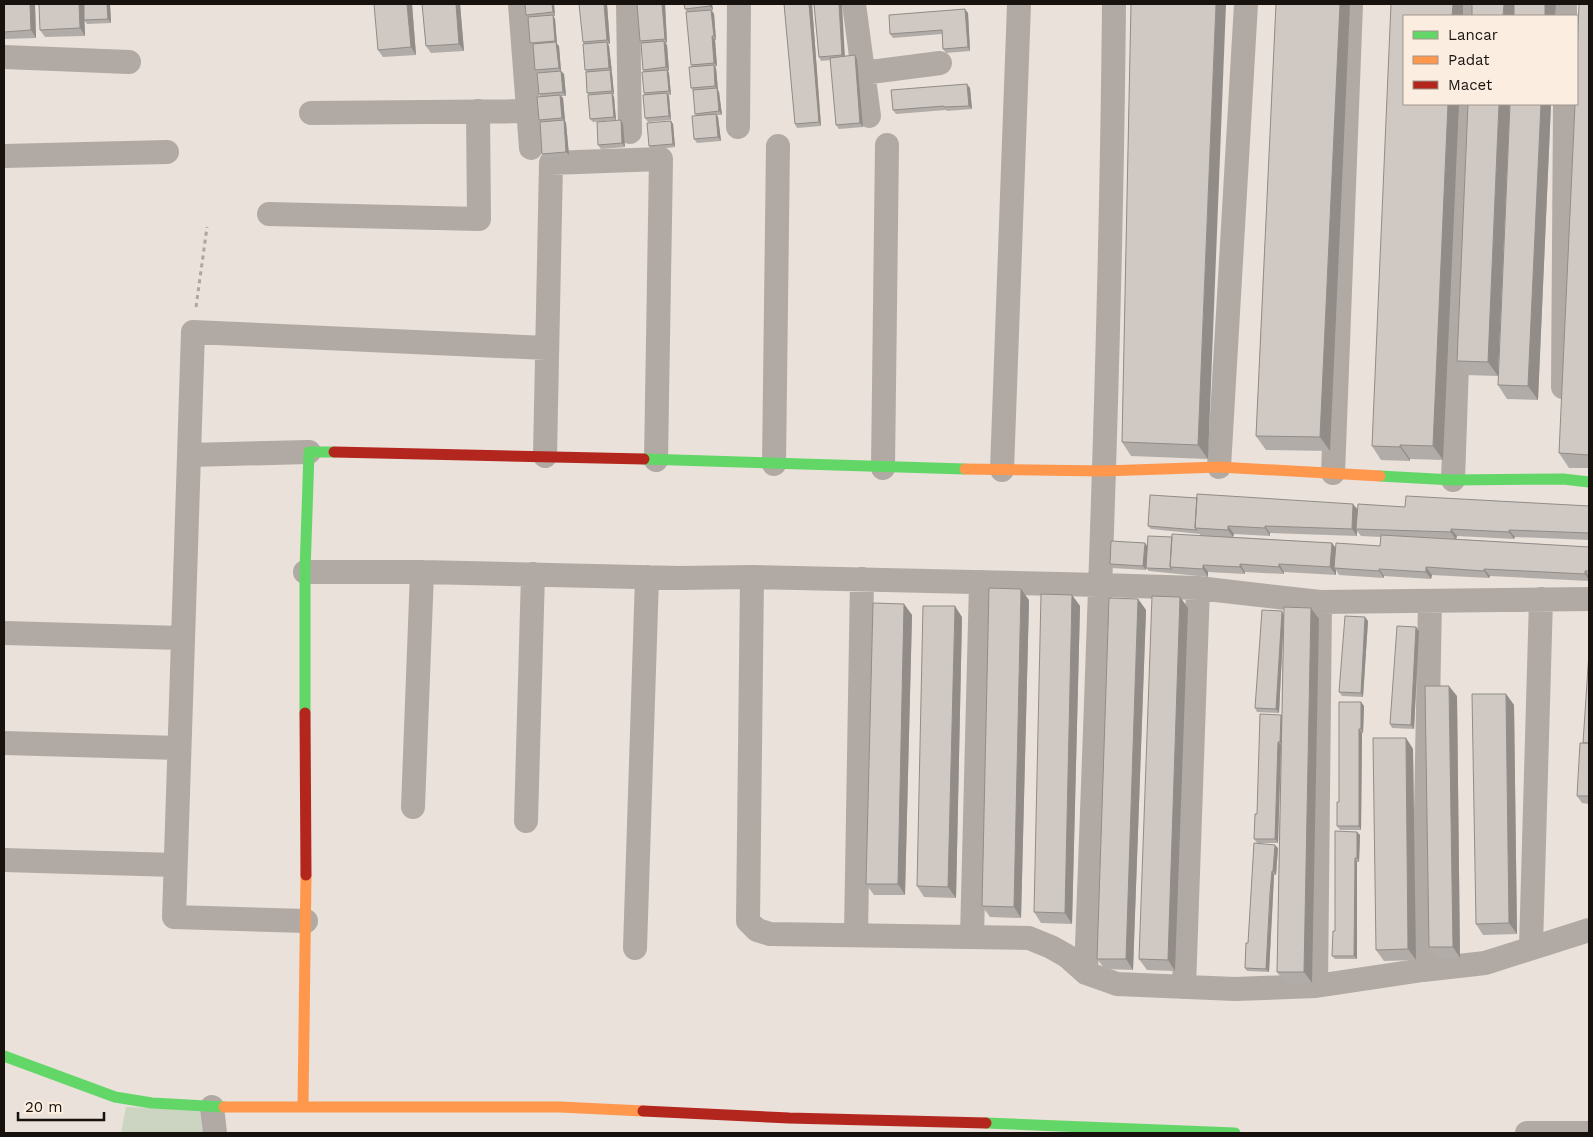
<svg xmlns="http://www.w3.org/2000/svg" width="1593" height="1137" viewBox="0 0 1593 1137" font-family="'Work Sans',sans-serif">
<rect width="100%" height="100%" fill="#e9e1da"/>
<path fill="#ccd5c2" d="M126,1107L218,1111L221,1133H121Z"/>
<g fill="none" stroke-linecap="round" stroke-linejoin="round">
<path stroke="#ada6a1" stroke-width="3" stroke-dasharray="4 4" stroke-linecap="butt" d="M196,307L207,227"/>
<path stroke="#b1aaa4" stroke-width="24" d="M520,4L531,148
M628,4L630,132
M854,4L869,116
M1470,16V4
M1565,16V4
M4,57L129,62
M863,73L940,63
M311,113L528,111
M738,127L739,4
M4,156L167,152
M269,214L479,219L478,111
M1563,387L1565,104
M189,455L309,452
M545,456L551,163L661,159L656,460
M774,464L778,146
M1219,467L1246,4
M883,468L887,145
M1002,470L1019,4
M1333,473L1351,4
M1453,480L1466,104
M305,572H422L679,578L752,577L1101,585L1198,588L1320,602L1589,599
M752,577L748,921L757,930L770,934L1029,938L1051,947L1067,956L1086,973L1117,984L1235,989L1316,986L1423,970L1485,963L1589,930
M4,633L182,638
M4,743L179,748
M413,807L422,572
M526,821L533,574
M4,860L175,865
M306,921L174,917L193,332L546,348
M856,935L862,579
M972,937L981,582
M1531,947L1541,599
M635,948L647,577
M1423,970L1430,601
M1086,973C1098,650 1111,327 1114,4
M1316,986L1320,602
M1184,987L1198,588
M212,1107L215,1133
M1527,1133H1589"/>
<path stroke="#63d668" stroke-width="11" d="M644,459L965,469
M1380,476L1453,480L1563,479L1589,482
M305,713V572L309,452H334
M4,1056L115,1097L152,1103L224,1107
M986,1123L1235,1133"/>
<path stroke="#ff974d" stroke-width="11" d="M965,469L1104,471L1219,467L1380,476
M303,1106L306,875
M224,1107H560L643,1111"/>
<path stroke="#b3261e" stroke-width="11" d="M334,452L644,459
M305,713L306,875
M643,1111L789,1118L986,1123"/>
</g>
<path fill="#b2aca8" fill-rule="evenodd" d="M4,4H35L36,38L4,39Z
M110,4L111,23L87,24L84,20L85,36L45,37L40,30Z
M412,4L416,55L383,57L378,50Z
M422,4H460L464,51L431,53L426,46Z
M554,4L555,16H553L555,19L557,44L559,46L561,71L564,74L566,96H561L563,98L565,121L566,123L569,155L545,158L542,154L540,122L539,120L540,96L539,94L537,73L535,70L533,47L530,43L528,18L526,15Z
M607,4L610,44H608L609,46L614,94L613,95L614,97L616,120L593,122L590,119L589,95L587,93L584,44L583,42Z
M637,4H665L667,43H665L667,45L669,71H668L669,73L671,95H668L669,96L671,120L648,122L645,118V95L644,93V72L643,70L641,43L640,41Z
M712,4L713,10H712L714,14L716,40H715L717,66L715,67L716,68L718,90L719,92L722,115H717L718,117L721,141L697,143L694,139L696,115L695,114L693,91L691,88L692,67L691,65L687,12L685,9Z
M784,4H812L821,126L797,128L795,124Z
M814,4L845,56L855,55L857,59L863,127L839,129L836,125L831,60L821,61L819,57Z
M1131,4L1208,459L1131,456L1122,442Z
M1276,4H1350L1330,451L1266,450L1256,436Z
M1589,4V468H1569L1559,453Z
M968,13L970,51L946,53L943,49L942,34L893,38L890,34Z
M970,88L972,109L947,111L946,110L896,114L893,110Z
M1404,104H1459L1443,460L1410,459V461L1381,460L1372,446Z
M1468,104L1498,376L1466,375L1457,361Z
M1510,104H1551L1538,400L1507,399L1498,385Z
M621,120L623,124L625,147L601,149L598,145Z
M671,121L673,124L675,147L651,150L649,146Z
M1589,506V540L1515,537L1514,539L1457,536L1456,539L1589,547V581L1490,576L1489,578L1432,575L1431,579L1384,576V578L1339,575L1336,570V575L1284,572V574L1245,572V574L1208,572V577L1149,571L1146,568V570L1112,568L1110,564L1147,546L1172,537L1200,535V534L1151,529L1148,526L1357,509L1405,507ZM1357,531L1361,536L1381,537L1380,546L1335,547L1332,543L1233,537L1234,534L1270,536V533L1357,536Z
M1072,595L1080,606L1072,924L1041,923L1034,912Z
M1180,597L1188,608L1175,971L1147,970L1139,959Z
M1138,599L1146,610L1133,970L1105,969L1097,959Z
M1029,600L1021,918L990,917L982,906Z
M904,604L912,615L905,895H874L866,884Z
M1311,608L1319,619L1312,983H1285L1277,972L1281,746V745L1278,843H1257L1254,839L1257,814L1281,715L1282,716L1283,632L1279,713L1257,712L1255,708L1284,614Z
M962,617L956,898L924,897L917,886Z
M1365,617L1368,621L1363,697L1342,696L1339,692Z
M1416,627L1419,631L1414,729L1392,728L1390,724Z
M1589,652V804L1582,803L1577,796L1583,743Z
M1506,694L1514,705L1517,934L1483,935L1476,924Z
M1457,696L1460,958H1436L1429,947Z
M1361,702L1364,706L1363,733H1362L1361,830H1340L1337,826Z
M1406,738L1413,749L1416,960L1384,961L1376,950Z
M1357,832L1360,835L1359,862H1357V959H1335L1332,956L1335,931Z
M1278,848L1276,875H1274L1273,897L1269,972L1247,971L1245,968L1248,943Z"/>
<path fill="#918c88" d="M30,4H35L36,38L31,30Z
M79,4H84L85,36L80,28Z
M107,4H110L111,23L108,19Z
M407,4H412L416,55L411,47Z
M456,4H460L464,51L459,44Z
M552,4H554L555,16L553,12Z
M604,4H607L610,44L607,40Z
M662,4H665L667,43L665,39Z
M710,4H712L713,10L710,6Z
M809,4H812L821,126L819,122Z
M839,4H842L845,59L842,55Z
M1216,4H1226L1208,459L1198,445Z
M1340,4H1350L1330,451L1320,437Z
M1453,4H1463V16H1452Z
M1504,4H1514V16H1503Z
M1545,4H1556L1555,16H1545Z
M965,9L968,13L970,51L968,47Z
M711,10L714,14L716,40L714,36Z
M553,15L555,19L557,44L559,46L561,71L564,74L566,96L563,92L561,72L559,68L556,43L555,41Z
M712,36L715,40L717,66L714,63Z
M664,41L667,45L669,71L666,67Z
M607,42L609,46L612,72L609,68Z
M855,55L857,59L863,127L860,123Z
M714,65L716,68L718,90L715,86Z
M610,70L612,73L614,94L612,91Z
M667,70L669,73L671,95L669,91Z
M967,84L970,88L972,109L969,106Z
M717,88L719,92L722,115L719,111Z
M612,93L614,97L616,120L614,117Z
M667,93L669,96L671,120L669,116Z
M560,95L563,98L565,121L566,123L569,155L566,152L564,120L562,118Z
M1448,104H1459L1443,460L1433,446Z
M1499,104H1510L1498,376L1488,362Z
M1541,104H1551L1538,400L1528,386Z
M716,114L718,117L721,141L718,137Z
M621,120L623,124L625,147L622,143Z
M671,121L673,124L675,147L673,144Z
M1400,445L1410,459V461L1400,447Z
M1353,504L1359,511L1356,529L1357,531V536L1352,529Z
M1228,526L1234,534L1233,537L1228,530Z
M1265,526L1270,533V536L1265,528Z
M1451,529L1457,536L1456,540L1451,532Z
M1509,530L1515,537L1514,539L1509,532Z
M1145,543L1148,547L1146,570L1143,566Z
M1332,543L1337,550L1334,568L1336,570V575L1330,567Z
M1240,564L1245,572V574L1240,567Z
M1279,564L1284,572V574L1279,567Z
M1203,565L1208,572V577L1203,569Z
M1426,567L1432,575L1431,579L1426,572Z
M1379,569L1384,576V578L1379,571Z
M1484,569L1490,576L1489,578L1484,571Z
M1585,571L1589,577V580L1585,574Z
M1021,589L1029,600L1021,918L1014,907Z
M1072,595L1080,606L1072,924L1065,913Z
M1180,597L1188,608L1175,971L1168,960Z
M1138,599L1146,610L1133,970L1126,959Z
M904,604L912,615L905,895L898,884Z
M955,606L962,617L956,898L948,887Z
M1311,608L1319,619L1312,983L1304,972Z
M1282,611L1284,615L1279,713L1276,709Z
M1365,617L1368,621L1363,697L1361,693Z
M1416,627L1419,631L1414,729L1411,725Z
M1449,686L1457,696L1460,958L1453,947Z
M1506,694L1514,705L1517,934L1509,923Z
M1361,702L1364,706L1363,733L1361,729Z
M1281,715L1284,719L1283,746L1280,742Z
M1359,729L1362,733L1361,830L1359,826Z
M1406,738L1413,749L1416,960L1408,949Z
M1278,742L1281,745L1278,843L1275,839Z
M1357,832L1360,835L1359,862L1357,858Z
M1275,845L1278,848L1276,875L1273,871Z
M1355,858L1357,862V959L1354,956Z
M1272,871L1274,875L1269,972L1266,969Z"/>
<path fill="#cfc8c3" stroke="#918c88" d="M4,4H30L31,30L4,32Z
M39,4H79L80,28L40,30Z
M84,4H107L108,19L84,20Z
M374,4H407L411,47L378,50Z
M422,4H456L459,44L426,46Z
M525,4H552L553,12L526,15Z
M579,4H604L607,40L583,42Z
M637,4H662L665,39L640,41Z
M684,4H710V6L685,9Z
M784,4H809L819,122L795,124Z
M814,4H839L842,55L819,57Z
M1131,4H1216L1198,445L1122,442Z
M1276,4H1340L1320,437L1256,436Z
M1391,4H1453L1452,16H1404V104H1448L1433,446L1400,445V447L1372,446Z
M1472,4H1504L1503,16H1472Z
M1514,4H1545V16H1514Z
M1579,4H1589V455L1559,453L1575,104H1577V55Z
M965,9L968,47L943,49L942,30L890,34L889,15Z
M711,10L714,36H712L714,63L691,65L686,12Z
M553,15L555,41L530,43L528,17Z
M664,41L666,67L643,70L641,43Z
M556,42L559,68L535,70L533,44Z
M607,42L609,68L585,70L583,44Z
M855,55L860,123L836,125L830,58Z
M714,65L715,86L691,88L689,67Z
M610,70L612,91L587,93L586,72Z
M667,70L669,91L644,93L642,72Z
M561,71L563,92L539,94L537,73Z
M967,84L969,106L944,107V106L893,110L891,90Z
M717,88L719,111L695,114L693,90Z
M612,93L614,117L590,119L588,95Z
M667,93L669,116L645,118L643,95Z
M560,95L562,118L539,120L537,97Z
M1468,104H1499L1488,362L1457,361Z
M1510,104H1541L1528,386L1498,385Z
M716,114L718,137L694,139L692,116Z
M564,120L566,152L542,154L540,122Z
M621,120L622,143L598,145L597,122Z
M671,121L673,144L649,146L647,123Z
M1197,494L1353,504L1352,529L1265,526V528L1228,526V530L1195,528Z
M1150,495L1197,498L1195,528L1197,530L1148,526Z
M1406,496L1589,506V533L1509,530V532L1451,529V532L1356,529L1358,504L1405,507Z
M1172,534L1332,543L1330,567L1279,564V567L1240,564V567L1203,565V569L1170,567Z
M1381,535L1589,547V571H1585V574L1484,569V571L1426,567V572L1379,569V571L1334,568L1336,543L1380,546Z
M1148,536L1172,537L1170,567L1172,569L1146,568Z
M1111,541L1145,543L1143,566L1110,564Z
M989,588L1021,589L1014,907L982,906Z
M1041,594L1072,595L1065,913L1034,912Z
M1152,596L1180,597L1168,960L1139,959Z
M1109,598L1138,599L1126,959H1097Z
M873,603L904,604L898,884H866Z
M923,606H955L948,887L917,886Z
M1284,607L1311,608L1304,972H1277Z
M1262,610L1282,611L1276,709L1255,708Z
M1345,616L1365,617L1361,693L1339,692Z
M1397,626L1416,627L1411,725L1390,724Z
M1589,652V743H1583Z
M1425,686H1449L1453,947H1429Z
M1472,694H1506L1509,923L1476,924Z
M1339,702H1361V729H1359V826H1337V802H1339Z
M1260,714L1281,715L1280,742H1278L1275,839H1254L1255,814H1257Z
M1373,738H1406L1408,949L1376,950Z
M1580,743H1589V796H1577Z
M1335,831L1357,832V858H1355L1354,956H1332L1333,931H1335Z
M1254,843L1275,845L1273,871H1272L1270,893L1266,969L1245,968L1246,943H1248Z"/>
<rect width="1593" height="1137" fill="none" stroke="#17120e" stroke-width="10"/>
<rect x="1403" y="15" width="175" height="90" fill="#fcede1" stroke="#a0958d"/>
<rect x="1413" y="31" width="25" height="8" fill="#63d668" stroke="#a0958d"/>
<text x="1448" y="40" font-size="15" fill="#17120e">Lancar</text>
<rect x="1413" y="56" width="25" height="8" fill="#ff974d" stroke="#a0958d"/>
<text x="1448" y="65" font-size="15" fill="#17120e">Padat</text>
<rect x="1413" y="81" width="25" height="8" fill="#b3261e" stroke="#a0958d"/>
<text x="1448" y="90" font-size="15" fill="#17120e">Macet</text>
<path d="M18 1112v8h86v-8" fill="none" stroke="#17120e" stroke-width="2.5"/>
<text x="25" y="1112" font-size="15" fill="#17120e" stroke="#fcede1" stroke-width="4" paint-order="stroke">20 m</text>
</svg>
